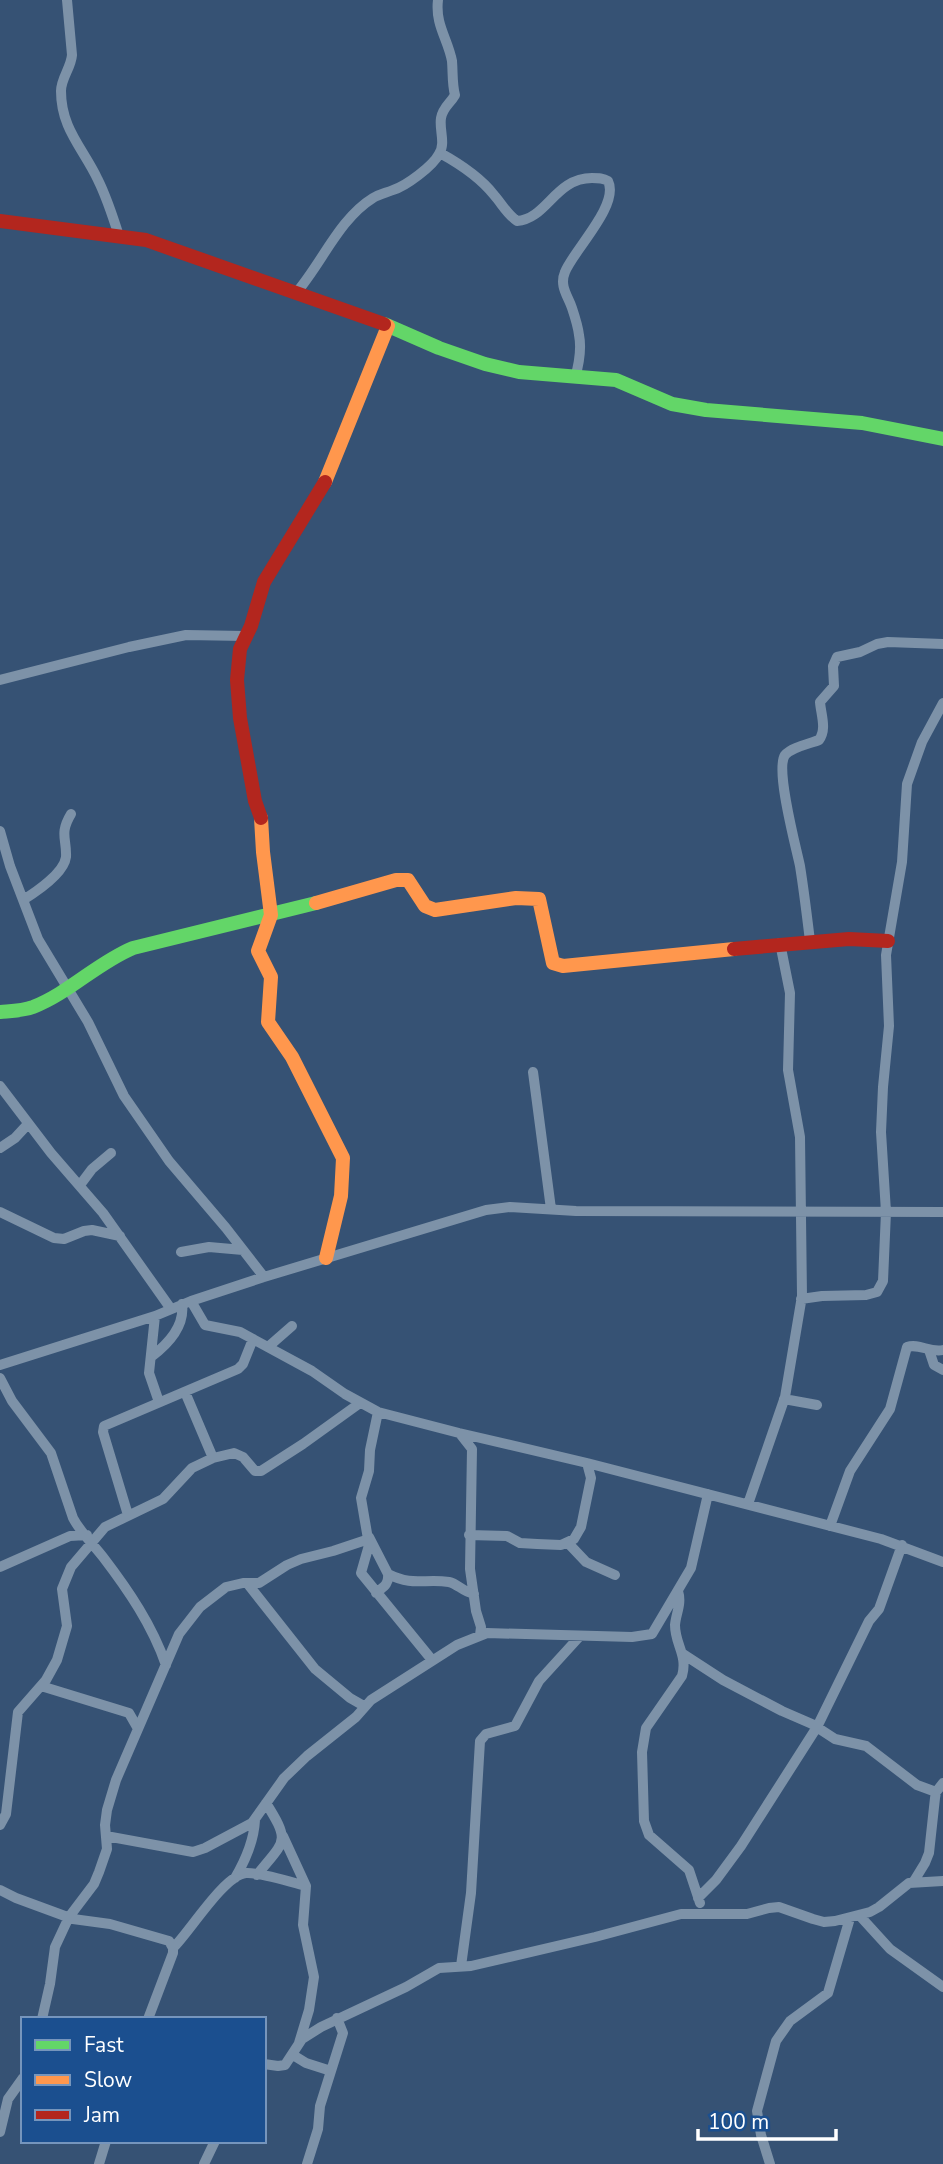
<svg xmlns="http://www.w3.org/2000/svg" width="943" height="2164" viewBox="0 0 943 2164" font-family="'Nunito Sans',sans-serif">
<rect width="100%" height="100%" fill="#365274"/>
<g fill="none" stroke-linecap="round" stroke-linejoin="round">
<path stroke="#7d92a8" stroke-width="10" d="M67,0L72,55C71,68 61,78 61,91C61,129 83,148 98,180C107,198 113,217 119,236
M440,153C460,164 480,177 494,195C502,204 507,214 517,221C547,219 555,178 592,178C599,178 603,178 608,181C620,205 573,251 565,272C559,286 568,296 572,308C575,317 578,326 579,335C582,350 579,364 575,378
M296,293C322,263 339,219 373,198C380,194 386,193 393,190C406,186 433,166 439,154C446,143 439,130 441,118C443,107 450,104 455,95C452,84 453,73 452,61C448,39 435,25 438,0
M0,680L129,647L186,635L245,636
M0,831L10,866L38,939L88,1022L124,1096L169,1161L226,1228L264,1277
M23,900C36,892 64,873 66,857C67,839 59,834 71,814
M810,941C807,916 804,891 800,866C796,847 775,769 785,755C792,747 809,744 819,740C827,729 821,715 820,702L834,686L833,666L837,657L860,652L877,644L888,642L943,644
M533,1072L551,1209
M0,1086L51,1153L103,1213L171,1309
M0,1148L15,1138L28,1124
M80,1185L92,1169L111,1153
M0,1212L54,1238L64,1239L84,1231L92,1230L120,1236
M181,1252L209,1247L243,1250
M801,1299L822,1296L866,1295L877,1292L883,1281L886,1212L881,1132L883,1087L889,1026L886,955L902,862L907,784L922,742L943,703
M191,1301L205,1325L240,1332L312,1371L345,1394L378,1412L459,1433L587,1463L881,1539L943,1562
M155,1316L149,1373L159,1402
M268,1347L292,1326
M929,1350L934,1365L943,1370
M151,1357C167,1345 185,1326 182,1304
M0,1365L155,1316L191,1301L264,1277L486,1210L510,1207L576,1211L943,1212
M0,1378L12,1401L51,1453L73,1518C81,1533 93,1544 103,1557C129,1591 152,1625 166,1665
M185,1392L213,1458
M784,1399L817,1405
M378,1412L370,1450L369,1471L361,1498L369,1545L361,1573L432,1660
M461,1435L472,1449L470,1569L476,1611L481,1627L480,1635
M748,1504L785,1397L802,1296L800,1137L788,1070L790,993L780,943
M128,1515L103,1432L104,1426L238,1369L243,1364L253,1339
M830,1526L850,1471L890,1409L907,1347C919,1343 930,1353 943,1350
M469,1535L507,1536L520,1543L537,1544L561,1545L574,1539L581,1527L591,1478L587,1463
M369,1537L388,1574C389,1585 383,1587 376,1593
M568,1543L586,1562L615,1575
M0,1567L70,1536L87,1535
M388,1574C414,1587 424,1578 449,1582C458,1584 463,1592 474,1594
M247,1583L315,1669L350,1698L364,1706
M678,1591C682,1604 676,1613 675,1625C675,1645 688,1655 682,1676L646,1728L642,1752L644,1821L649,1835L689,1870L700,1903
M683,1654L723,1680L782,1711L812,1724L835,1739L866,1746L917,1785L936,1792
M41,1686L129,1713L137,1727
M0,1825L6,1814L18,1712L46,1680L57,1660L67,1626L62,1589L71,1567L105,1527L163,1499L192,1468L213,1458L234,1453L243,1457L255,1471H261L303,1444L360,1403
M106,1836L193,1852L205,1848L252,1823L284,1778L307,1756L356,1717L371,1700L457,1645L487,1633L632,1637L652,1634L691,1568L708,1494
M283,1836L306,1886L303,1925L314,1977L309,2010L299,2043
M257,1875C285,1840 291,1843 266,1803
M235,1878C245,1861 254,1840 255,1820
M914,1881L925,1863L929,1853L935,1798L936,1792L943,1783
M0,1890L16,1898L73,1919L110,1924L169,1941L173,1948V1953L148,2019
M698,1898L716,1880L741,1846L817,1727L869,1621L879,1609L902,1545
M859,1915L890,1949L943,1987
M173,1948C189,1933 224,1875 246,1873C260,1872 291,1882 306,1886
M461,1966L471,1893L480,1741L486,1734L515,1726L539,1681L580,1636
M42,2019L50,1984L55,1947L69,1917L94,1884L99,1872L107,1849L105,1825L107,1810L116,1780L179,1634L200,1607L226,1587L243,1583H259L287,1565L301,1559L333,1551L369,1539
M293,2055L306,2063L331,2071
M264,2064L278,2066L285,2065L302,2039L321,2027L406,1987L439,1968L471,1966L595,1937L681,1914H747L769,1908L779,1907L813,1919L824,1922L835,1921L870,1912L879,1907L909,1883L943,1881
M0,2132L8,2099L23,2078
M99,2164L106,2141
M204,2164L215,2141
M307,2164L318,2129L320,2106L343,2033L337,2018
M770,2164L761,2135L757,2111L776,2041L790,2021L828,1993L850,1918"/>
<path stroke="#63d668" stroke-width="14" d="M384,324L439,348L485,364L519,372L616,380L672,404L706,410L862,423L943,439
M0,1012C11,1011 22,1011 33,1007C69,993 97,963 133,948L316,903"/>
<path stroke="#ff974d" stroke-width="14" d="M325,482L388,326
M261,818L263,852L271,915L258,951L271,977L268,1022L292,1057L343,1158L341,1196L326,1258
M316,903L396,880H408L425,906L435,910L516,898L539,899L553,963L563,966L734,949"/>
<path stroke="#b3261e" stroke-width="14" d="M0,221L146,240L384,324
M261,818L255,801L240,718L237,680L240,649L251,626L264,582L325,482
M734,949L849,939L888,941"/>
</g>
<rect x="21" y="2017" width="245" height="126" fill="#1b4f8f" stroke="#7695bc" stroke-width="2"/>
<rect x="35" y="2040" width="35" height="10" fill="#63d668" stroke="#7695bc" stroke-width="2"/>
<text x="84" y="2052" font-size="21" fill="#ffffff">Fast</text>
<rect x="35" y="2075" width="35" height="10" fill="#ff974d" stroke="#7695bc" stroke-width="2"/>
<text x="84" y="2087" font-size="21" fill="#ffffff">Slow</text>
<rect x="35" y="2110" width="35" height="10" fill="#b3261e" stroke="#7695bc" stroke-width="2"/>
<text x="84" y="2122" font-size="21" fill="#ffffff">Jam</text>
<path d="M698 2129v10h138v-10" fill="none" stroke="#ffffff" stroke-width="3.5"/>
<text x="708" y="2129" font-size="21" fill="#ffffff" stroke="#1b4f8f" stroke-width="5" paint-order="stroke">100 m</text>
</svg>
